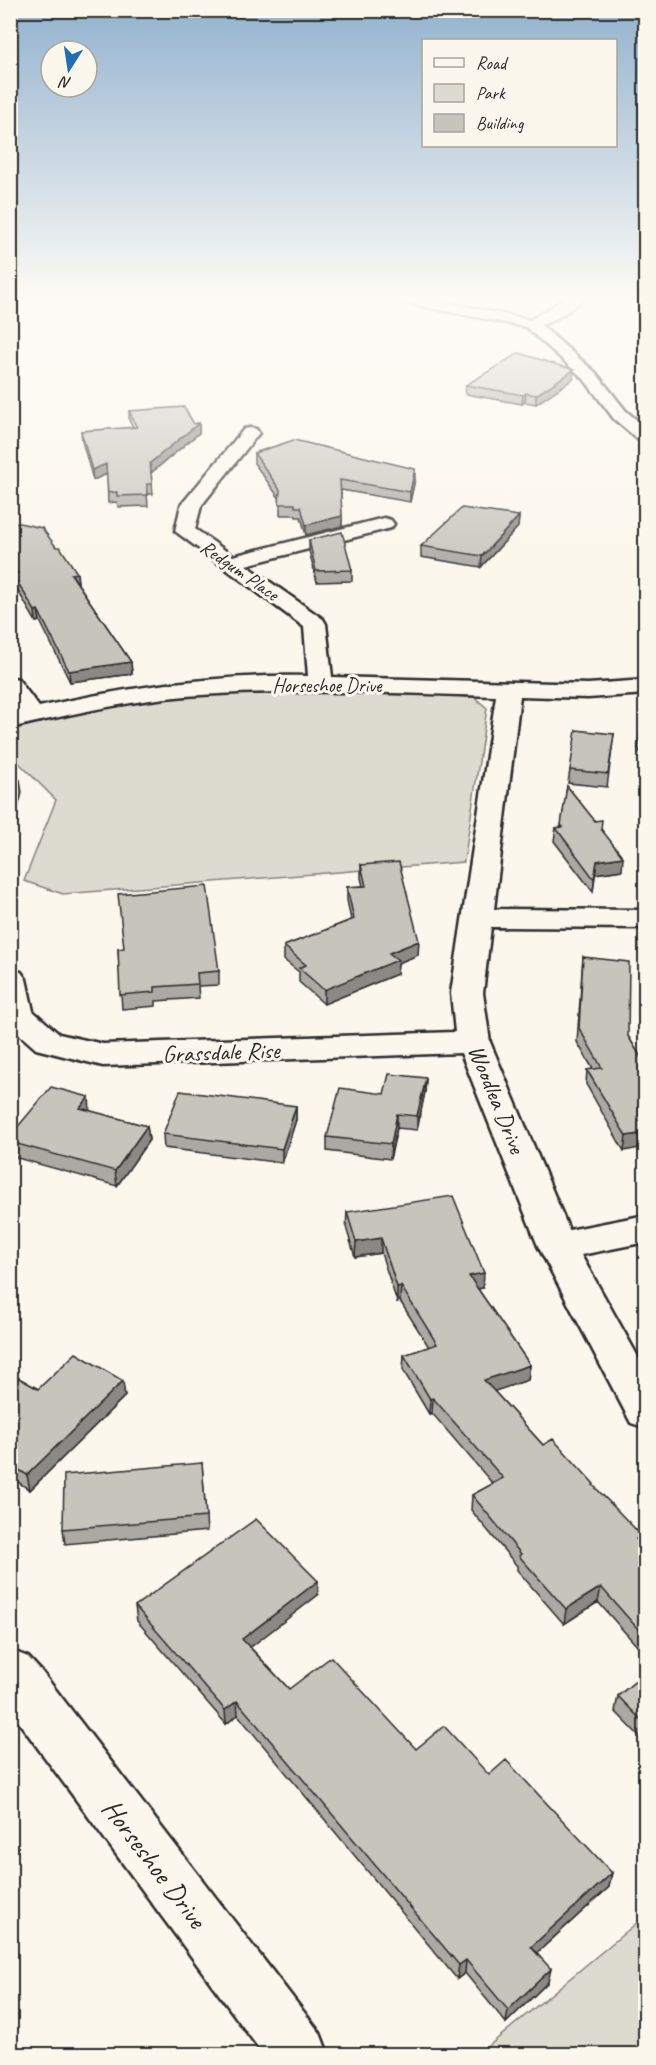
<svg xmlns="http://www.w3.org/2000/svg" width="656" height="2065" viewBox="0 0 656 2065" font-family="Caveat,sans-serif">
<rect width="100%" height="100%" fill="#fbf7ec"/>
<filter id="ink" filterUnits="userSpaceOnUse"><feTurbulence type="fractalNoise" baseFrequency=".0167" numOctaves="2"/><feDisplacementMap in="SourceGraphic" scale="12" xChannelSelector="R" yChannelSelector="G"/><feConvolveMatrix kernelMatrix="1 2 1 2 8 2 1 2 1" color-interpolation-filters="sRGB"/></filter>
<g filter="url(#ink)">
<path fill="#dddad0" stroke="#84827e" stroke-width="1.5" d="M349,689L474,697L487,708L464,862L63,894L24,881L56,800L11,755L10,729L114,704L230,693Z
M645,1916V2054H479Z"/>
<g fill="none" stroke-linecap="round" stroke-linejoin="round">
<g stroke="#2b2b2b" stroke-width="5">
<path id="street" d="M567,297H584C571,311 550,324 531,328L524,324Z
M250,428L256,429L259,433L201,506L195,529L233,556L384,518L391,520L394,524L391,528L246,565L323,619L326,624L332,677L588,684L646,680V694L588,698L520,696L494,909L646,910V928L491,927L483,993L490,1042L569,1230L646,1215V1242L581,1255L646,1371V1428L631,1423L538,1246L461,1053L103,1066L36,1049L10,1026V970L21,972L26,979L33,1011L59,1034L103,1044L455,1032L451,993L496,696C392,693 289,688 186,696C126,701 68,715 10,728V713L17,712L10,702V677L18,679L39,707C127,687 218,674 308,676L304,627L175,531L181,505L244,429Z
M10,1650L28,1657L42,1672L320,2033L328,2054H263L10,1710Z"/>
</g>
<g stroke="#2b2b2b" stroke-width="5">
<path id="secondary" d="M389,297H420L536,321L596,373L626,411L646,428V442L640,441L614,419L584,379L526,327L396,301Z"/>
</g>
<use href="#street" fill="#fbf7ec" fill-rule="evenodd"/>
<use href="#secondary" fill="#fbf7ec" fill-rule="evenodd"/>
</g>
<path fill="#aba9a2" stroke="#2b2b2b" stroke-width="1.5" d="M573,379L536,404L525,402L522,404L465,394L466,385Z
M129,411L194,424L199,423V433L151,473L153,494H147L148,506L118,507L117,502L108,503L107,474L93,480L82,441L81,431L133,428L129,420Z
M254,453L415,479L410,502L341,490L342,526L306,535L301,517H296V515H280V499L254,463Z
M519,516L518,527L481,567L421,557V546Z
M10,521L56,547L77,573L78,584L131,662L132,674L70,682L40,621L36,622L14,584L13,574L10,571Z
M309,540L352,570V581L317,582L309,551Z
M614,734L607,787L568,783L570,770Z
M640,736L645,737V764L638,748Z
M567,786L601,829L622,870L595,874L593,892L554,841L556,828L561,827Z
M361,865L418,955L398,963L397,974L324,1004L299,982V972L284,960V946L351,920L347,900V887L363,886L361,878Z
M118,949L219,971V985L198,986L199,998L156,1001V1006L122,1009Z
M583,957L628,1036L645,1064L624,1151L586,1084L587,1070L593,1069L577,1042Z
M426,1078L425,1092L417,1130L397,1128L390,1159L327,1151V1137L384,1094Z
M296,1106V1120L282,1163L164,1148L163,1134Z
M90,1111L147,1126L149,1140L117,1186L10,1156V1136Z
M347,1212L483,1288L478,1289L530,1365L528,1380L494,1391L543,1445L594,1486L645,1549V1655L598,1602L564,1624L517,1570V1566L471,1510L472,1495L493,1484L432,1413L429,1414L403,1370L404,1355L429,1347L400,1301L397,1302L381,1253L355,1257L346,1227Z
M10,1373L38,1389L125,1396L30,1490L10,1477Z
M202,1463L207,1531L65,1544L63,1529Z
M318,1595L250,1647L289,1689L416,1749L489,1775L609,1887L537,1953L548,1982L506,2023L465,1973L457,1979L238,1715L226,1724L137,1621L135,1606Z
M645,1673V1742L615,1711L618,1696Z"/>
<path fill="#8b8984" stroke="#2b2b2b" stroke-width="1.5" d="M574,370L573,379L536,404V395Z
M526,393L525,402L522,404L523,395Z
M199,423V433L151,473L150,463Z
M106,464L107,474L93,480L92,470Z
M415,469V479L410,502V492Z
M342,516V526L306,535V525Z
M519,516L518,527L481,567L482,556Z
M77,573L78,584L71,574Z
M38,610L40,621L36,622L35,611Z
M131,662L132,674L70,682L69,671Z
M20,780L22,793L10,837V817Z
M623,857L622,870L595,874L593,892L597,861Z
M419,941L418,955L398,963L397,974L324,1004V990L389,953Z
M426,1078L425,1092L417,1130V1116Z
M89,1097L90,1111L80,1108Z
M296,1106V1120L282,1163V1149Z
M397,1114V1128L390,1159L391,1144Z
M147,1126L149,1140L117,1186L115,1171Z
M645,1133V1147L624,1151L626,1136Z
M381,1238V1253L355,1257L356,1242Z
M484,1273L483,1288L468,1290L469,1276Z
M401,1286L400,1301L397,1302V1287Z
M530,1365L528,1380L483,1395L484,1380Z
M123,1381L125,1396L30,1490L27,1475Z
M433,1398L432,1413L429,1414L430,1399Z
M642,1536L639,1551L636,1539Z
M318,1581V1595L243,1653L242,1639Z
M601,1587L598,1602L564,1624L566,1609Z
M237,1701L238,1715L226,1724L225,1710Z
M612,1873L609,1887L529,1960L531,1947Z
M466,1960L465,1973L457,1979L459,1965Z
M551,1969L548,1982L506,2023L508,2010Z"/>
<path fill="#c7c4bc" stroke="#2b2b2b" stroke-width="1.5" d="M519,353L574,370L536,395L526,393L523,395L466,385Z
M184,407L194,424L199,423L150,463L152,484H147V495L117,496V492L108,493L106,464L92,470L81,431L137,427L129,411Z
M294,440L415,469L410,492L340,480L342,516L306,525L301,507H295V504H279L280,490L254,453Z
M462,508L519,516L482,556L421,546Z
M10,521L42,528L56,547H60L77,573L71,574L131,662L69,671L38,610L35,611L12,573H18L10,562Z
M342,532L352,570L316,571L309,540Z
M576,730L614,734L608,774L570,770Z
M640,736L645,737V748Z
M10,769L20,780L10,817Z
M567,786L595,821L602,820L601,829L623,857L597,861L594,879L556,828L563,827L561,825Z
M399,862L419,941L389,953L398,960L324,990L299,968L306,965L284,946L354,919L347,887L366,886L361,865Z
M207,886L219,971L197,973L198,984L155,987V992L120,995L118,949L124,948L118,894Z
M583,957L629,962L628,1036L645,1064V1133L626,1136L587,1070L602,1068L579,1028Z
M389,1074L426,1078L417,1116L397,1114L391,1144L327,1137L340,1088L384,1094Z
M51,1087L89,1097L80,1108L147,1126L115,1171L10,1142V1136Z
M180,1091L296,1106L282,1149L163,1134Z
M453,1196L484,1273L469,1276L530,1365L484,1380L543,1445L553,1439L594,1484L593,1485L642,1536L636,1539L645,1549V1637L601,1587L566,1609L519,1556L521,1554L472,1495L503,1478L433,1398L430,1399L404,1355L437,1344L401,1286L397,1287L381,1238L356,1242L347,1212Z
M76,1353L123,1381L27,1475L10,1464V1373L38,1389Z
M202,1463L206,1517L63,1529L64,1475Z
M256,1519L318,1581L242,1639L289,1689L331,1657L416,1749L444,1726L489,1775L506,1760L612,1873L531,1947L551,1969L508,2010L466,1960L459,1965L237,1701L225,1710L135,1606Z
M645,1673V1724L618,1696Z"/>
</g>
<linearGradient id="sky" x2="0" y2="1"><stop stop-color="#92b2ce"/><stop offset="0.51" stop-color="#fdfbf6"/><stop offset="1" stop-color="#fdfbf6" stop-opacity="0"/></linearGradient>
<rect width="656" height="586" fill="url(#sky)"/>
<g text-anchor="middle" stroke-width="6" stroke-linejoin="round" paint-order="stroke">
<g font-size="20" fill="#2b2b2b" stroke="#fbf7ec">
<text transform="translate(240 570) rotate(35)" y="7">Redgum Place</text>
<text x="327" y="692">Horseshoe Drive</text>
</g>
<g font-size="24" fill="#2b2b2b" stroke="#fbf7ec">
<text transform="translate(221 1052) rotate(-2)" y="8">Grassdale Rise</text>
<text transform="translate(497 1099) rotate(68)" y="8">Woodlea Drive</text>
</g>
<g font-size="28" fill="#2b2b2b" stroke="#fbf7ec">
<text transform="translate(155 1863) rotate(53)" y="10">Horseshoe Drive</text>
</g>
</g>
<rect width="656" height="2065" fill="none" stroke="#fbf7ec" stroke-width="36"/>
<rect x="18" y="18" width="620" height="2029" fill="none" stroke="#2b2b2b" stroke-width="2" filter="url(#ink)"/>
<rect x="422" y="39" width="195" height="108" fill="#fbf7ec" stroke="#a8a59f" stroke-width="1.5"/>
<rect x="434" y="58" width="30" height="9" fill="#fbf7ec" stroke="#a8a59f" stroke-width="1.5"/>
<text x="476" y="69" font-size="18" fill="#2b2b2b">Road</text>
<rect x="434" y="84" width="30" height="18" fill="#dddad0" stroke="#a8a59f" stroke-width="1.5"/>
<text x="476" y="99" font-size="18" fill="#2b2b2b">Park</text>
<rect x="434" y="114" width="30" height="18" fill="#c7c4bc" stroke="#a8a59f" stroke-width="1.5"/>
<text x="476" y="129" font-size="18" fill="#2b2b2b">Building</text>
<g transform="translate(69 69) rotate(192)"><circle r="28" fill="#fbf7ec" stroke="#a8a59f" stroke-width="1.5"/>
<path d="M0-4.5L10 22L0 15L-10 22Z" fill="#1f6fb2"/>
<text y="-9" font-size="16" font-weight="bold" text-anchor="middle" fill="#2b2b2b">N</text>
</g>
</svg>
